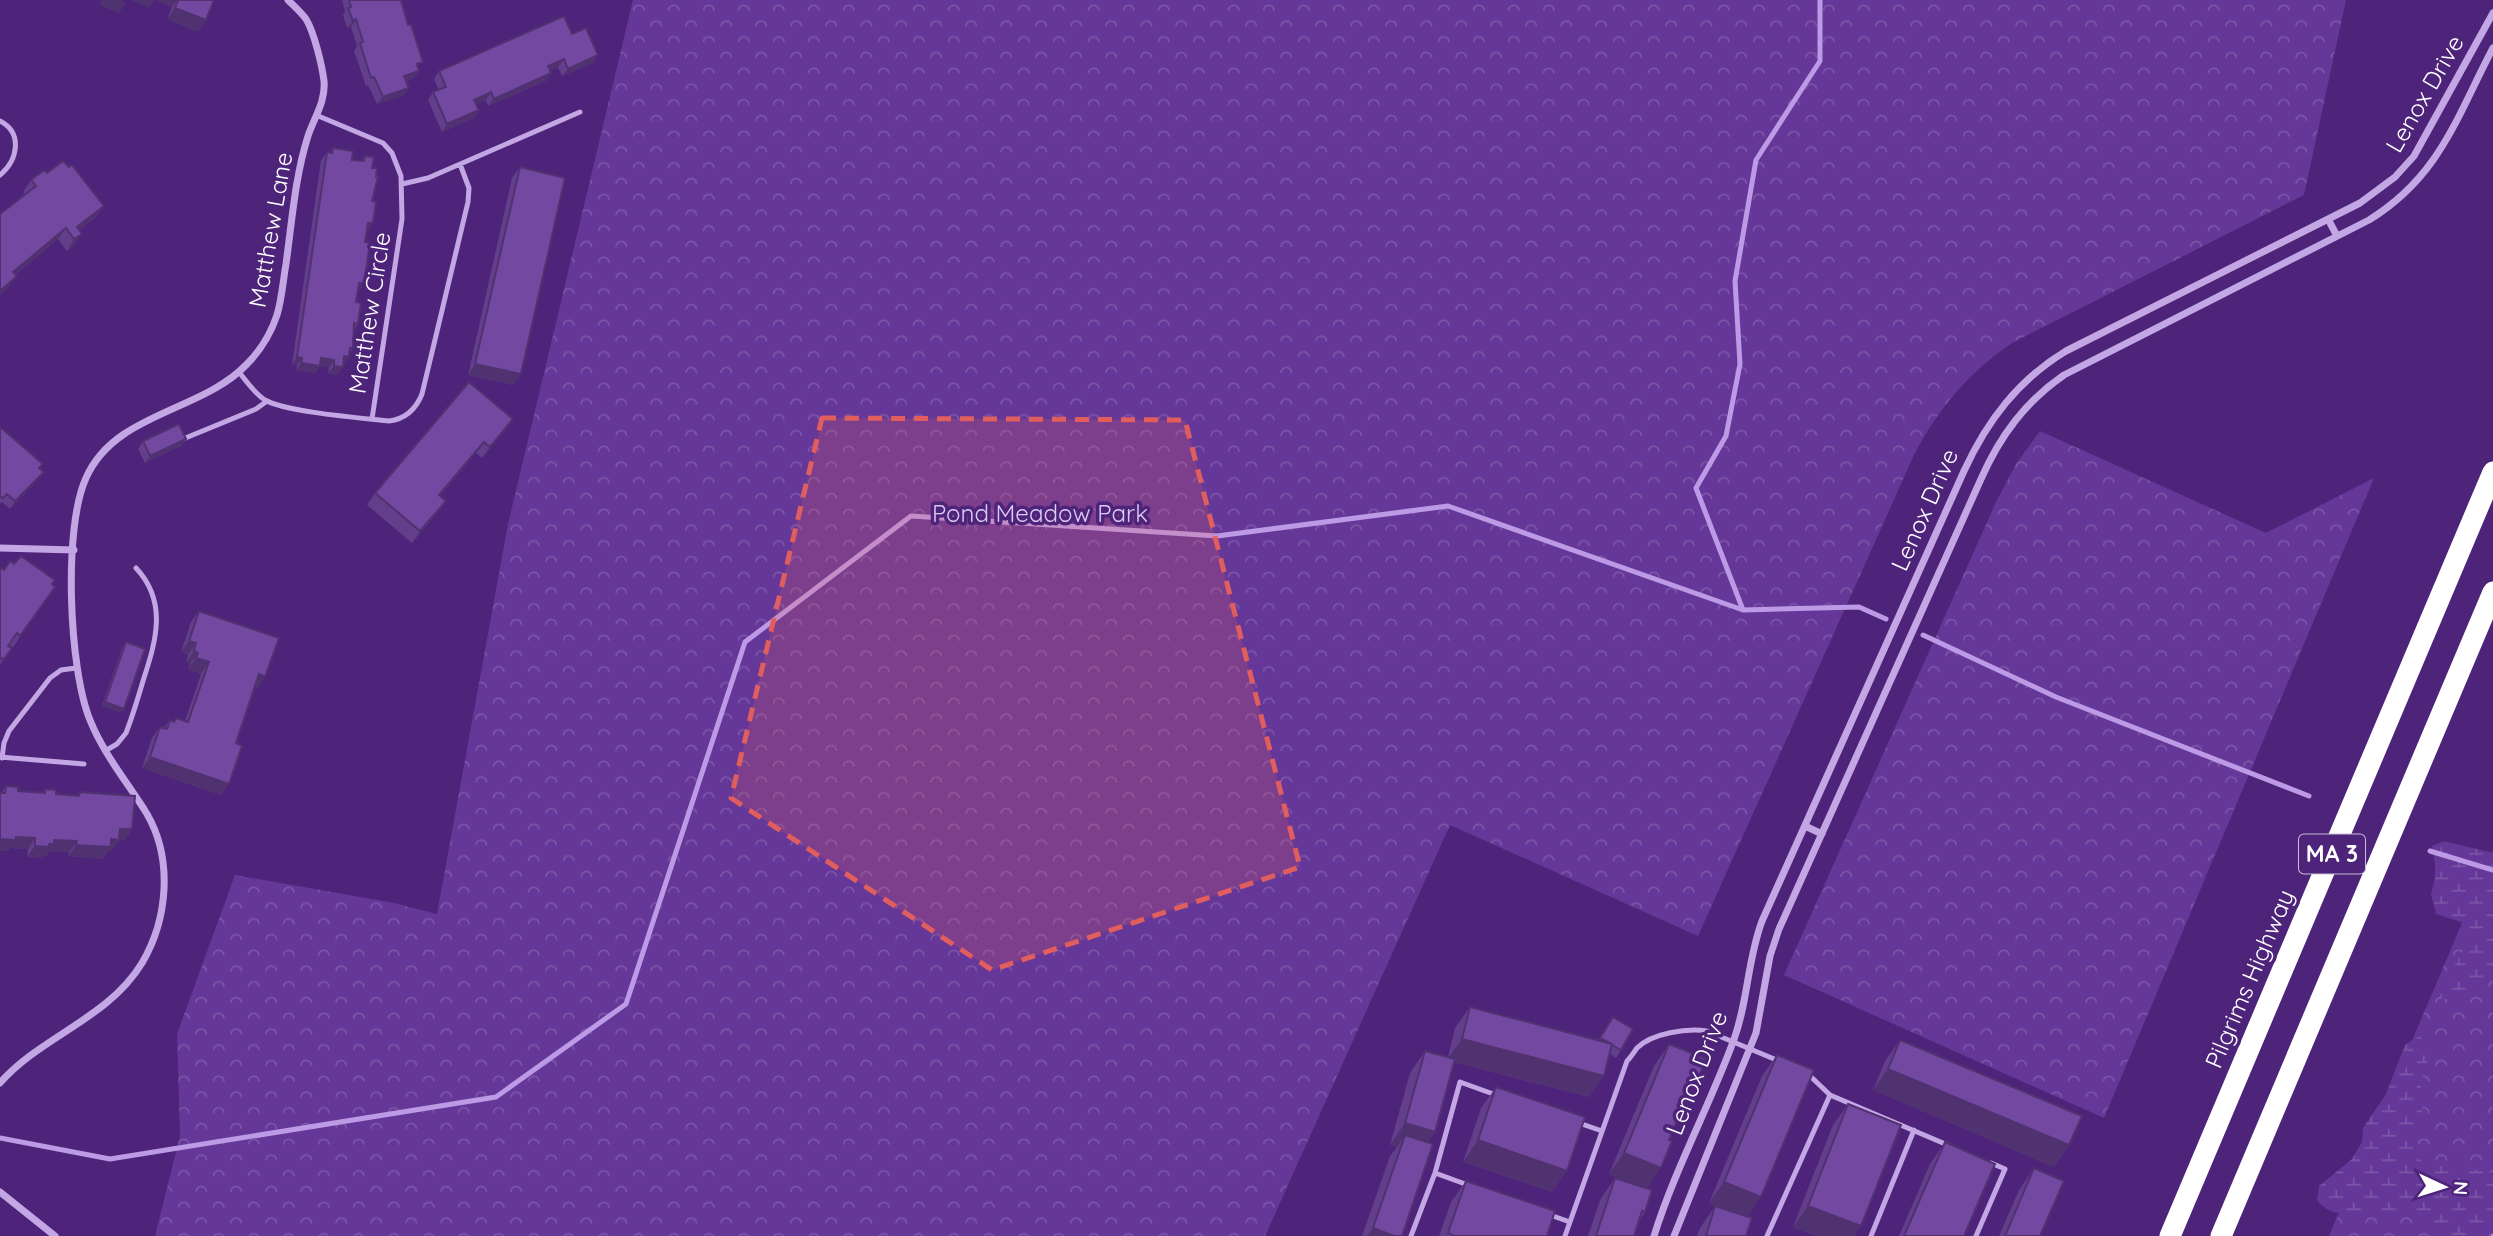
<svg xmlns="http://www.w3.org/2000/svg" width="2493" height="1236" viewBox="0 0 2493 1236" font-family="Quicksand,sans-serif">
<defs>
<pattern id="forest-crowns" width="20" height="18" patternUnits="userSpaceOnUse" patternTransform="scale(1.75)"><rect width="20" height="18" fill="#653798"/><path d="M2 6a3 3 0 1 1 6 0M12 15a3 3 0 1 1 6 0" fill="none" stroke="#7c55a7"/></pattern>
<pattern id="wetland-marsh" width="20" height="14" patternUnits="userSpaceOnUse" patternTransform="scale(1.75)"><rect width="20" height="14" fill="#653798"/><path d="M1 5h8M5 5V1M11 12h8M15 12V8" fill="none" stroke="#7c55a7"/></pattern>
</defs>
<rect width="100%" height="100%" fill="#4d247a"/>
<path fill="url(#forest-crowns)" d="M633,0H2346L2304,195L2012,343C1969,372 1938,409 1914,455L1698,936L1450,825L1265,1236H155L180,1136L177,1034L235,875L394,903L437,914L508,524Z
M2040,431L2266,533L2374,478L2104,1118L1784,975L1997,500L2016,464Z
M2493,850V1236H2329Z"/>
<path fill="url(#wetland-marsh)" d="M2444,841L2493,853V979L2443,1000L2438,994L2470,939L2471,931L2461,922L2436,914L2431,894L2435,878V864L2432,846Z
M2419,1036L2433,1048C2429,1061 2422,1072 2421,1086C2420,1095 2424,1105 2422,1114C2415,1141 2402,1139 2425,1165L2443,1166L2458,1163L2470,1169L2493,1173V1222C2482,1232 2470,1236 2454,1236C2445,1235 2437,1228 2430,1223C2420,1218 2405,1213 2394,1211C2367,1208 2336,1225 2317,1200L2319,1186L2352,1159L2362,1142L2363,1128L2386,1094L2405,1045Z"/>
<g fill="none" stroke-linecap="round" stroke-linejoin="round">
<path stroke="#bc9ae5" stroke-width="5" d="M1743,610L1696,488L1726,436L1740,364L1735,281L1756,160L1820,61V0
M1923,635L2056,697L2309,796
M2430,851L2493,870
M0,1138L110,1159L496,1097L626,1004L745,642L911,516L1217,536L1448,506L1743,610L1859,607L1886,619"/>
<path stroke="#c3a6e4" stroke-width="3.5" stroke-dasharray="3.5 5" stroke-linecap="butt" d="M2492,1236L2493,1235"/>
<path stroke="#c3a6e4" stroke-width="5" d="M316,115L383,143L392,153L401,176L402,219L372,419
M0,121C23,133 18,160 0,175
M402,184L428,178L580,112
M239,372C247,382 254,393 265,400C286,412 362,418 389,421C405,419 416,409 422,394L468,202L469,188L460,164
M183,439L256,409L267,401
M105,751L117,744L126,733C133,715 138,698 143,681C156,641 168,602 136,568
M0,757L84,764
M2,758L4,743L9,731L50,678L61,670L76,668
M1807,1073L1830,1095L1950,1146
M1579,1123L1602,1131
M1435,1173L1468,1185
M1550,1215L1570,1222
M1411,1236L1435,1173L1460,1082L1496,1095
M1565,1236L1627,1061C1631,1057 1634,1052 1637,1048C1652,1033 1687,1028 1707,1031L1779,1061
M1767,1236L1830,1095
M1871,1236L1914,1130
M1976,1236L2005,1169L1991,1163"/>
<path stroke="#c3a6e4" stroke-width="7" d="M2328,219L2337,236
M0,548L74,550
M1805,826L1822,834
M0,1083C41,1036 108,1019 142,963C168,919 173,859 147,814C128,783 104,755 90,720C69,669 63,528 86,478C115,412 202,412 247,364C260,351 271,333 277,315C282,298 283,281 286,264C292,221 295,177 308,136C314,118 326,101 324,81C322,65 314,32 306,19C301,12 294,6 288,0
M0,1192L55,1236
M1654,1236C1675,1169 1709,1107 1733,1042C1748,1003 1747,961 1762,921L1964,471C1987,421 2018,380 2066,351L2360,203L2395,177L2414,156L2493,13
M1674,1236L1756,1033L1770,956L1779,929L1981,479C2000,436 2025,402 2064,375L2369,220C2440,176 2456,118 2493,48"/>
<path stroke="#fff" stroke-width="21" d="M2170,1236L2493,472
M2221,1236L2493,592"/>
</g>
<path fill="#633e8a" d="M156,0H214L206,20L198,32L167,19L172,7Z
M342,0H403L401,3L419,71L414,78L406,81L409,88L403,96L377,104L368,85L366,86L354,51L357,46L351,27L347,28L343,15L345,12Z
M572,34L593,63L562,76L558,67L550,71L546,81L488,106L486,100L476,104L479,110L474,118L442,132L428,100L433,92L439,90L434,79L439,71Z
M333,148L352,160L361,161L365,156L372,168L373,223L367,231L365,242L364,284L358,291L356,302L358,324L354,329L353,348L337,375L328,373L329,368L320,366L315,373L296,370L297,365H292L321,160L327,152L330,153Z
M69,167L104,206L96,217L79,230L74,245L67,251L58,239L16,274L9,287L0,295V214L25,194L23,192L31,180L47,173Z
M520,167L521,374L513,385L468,375L512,178Z
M513,419L505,430L482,458L476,453L440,496L438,512L412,543L367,505L375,493Z
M0,427L40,469L38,480L10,509L2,502L0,504Z
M186,439L181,446L145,463L138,449L143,441Z
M14,564L55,587L13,647L9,645L8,646L12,648L0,665V570H4Z
M199,611L265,677L257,688L255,687L236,743L229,784L221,795L142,768L152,738L160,727L164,728L170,720L173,722L176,718L185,721L201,674L188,669L190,664L186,662L188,655L181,652L191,622Z
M126,642L122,713L102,706L123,646Z
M6,786L18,791L43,792L45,789L56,794L77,795L80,792L132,829L125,840H119L111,851H108L103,859L68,856L69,852L49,851L46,856L43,855L41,858L27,857L28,849L10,848L8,851L1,793Z
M1470,1007L1599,1040L1613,1017L1621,1050L1616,1058L1610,1054L1589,1097L1454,1062L1435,1132L1428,1142L1402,1236H1362L1390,1156L1397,1147L1390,1145L1410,1073L1425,1051L1448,1057L1455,1028Z
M1900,1040L2069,1145L2054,1167L1873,1090L1885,1061Z
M1669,1044L1697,1082L1689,1093L1647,1188L1645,1212L1639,1221L1634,1236H1588L1600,1200L1615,1178L1629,1183L1609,1174L1654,1066Z
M1777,1055L1747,1217L1746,1236H1697L1700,1228L1715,1206L1717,1207L1709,1203L1762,1076Z
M1496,1087L1552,1192L1463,1162L1481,1108Z
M1848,1104L1854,1236H1816L1793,1227L1833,1125Z
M1945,1142L1964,1236H1899L1930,1164Z
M2034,1168L2040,1236H1999L2019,1190Z
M1466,1181L1547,1236H1439L1451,1202Z"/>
<path fill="#503271" d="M102,0H122L126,2L119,13L99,5Z
M131,0H154L149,8Z
M156,0H177L172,7Z
M175,8L206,20L198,32L167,19Z
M356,19L351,27L347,28L353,21Z
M598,55L593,63L562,76L568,69Z
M564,59L558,67L543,74L548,66Z
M419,71L414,78L399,83L404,76Z
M551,73L546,81L488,106L494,99Z
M409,88L403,96L377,104L383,97Z
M491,92L486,100L469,108L474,100Z
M479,110L474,118L442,132L447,124Z
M104,206L96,217L72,236L77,227Z
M368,223H373L368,231L363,230Z
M66,228L58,239L5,283L13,272Z
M82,234L74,245L67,251L74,239Z
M17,276L9,287L0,295V291Z
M359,283L364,284L359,291H354Z
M344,356L349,357L344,364L339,363Z
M297,357L302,358L297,365H292Z
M321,358L334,360L329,368L320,366L315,373L296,370L301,363Z
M475,364L521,374L513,385L468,375Z
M334,366L343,367L337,375L328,373Z
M513,419L505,430L482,458L490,447Z
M186,439L181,446L145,463L150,456Z
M484,442L476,453L431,506L439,495Z
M44,472L38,480L10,509L15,501Z
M446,501L438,512L412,543L420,531Z
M189,641L196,643L188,655L181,652Z
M194,651L198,653L190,664L186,662Z
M196,658L209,662L201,674L188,669Z
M259,674L265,677L257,688L251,686Z
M105,702L124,709L122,713L102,706Z
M150,757L229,784L221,795L142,768Z
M120,829H132L125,840H119L111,851H108L103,859L68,856L76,845Z
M16,837L35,838L28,849L10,848L8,851H0V839Z
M54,840L77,841L69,852L49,851L46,856L43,855L41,858L27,857L35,846Z
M1462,1039L1604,1076L1589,1097L1447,1060Z
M1888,1069L2069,1145L2054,1167L1873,1090Z
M1405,1123L1435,1132L1420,1153L1405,1135L1397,1147L1390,1145Z
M1478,1140L1567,1171L1552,1192L1463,1162Z
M1624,1153L1661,1168L1646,1190L1609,1174Z
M1724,1182L1761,1197L1746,1219L1709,1203Z
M1808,1206L1861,1226L1854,1236H1816L1793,1227Z
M1373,1228L1394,1236H1367Z"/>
<path fill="#7348a1" stroke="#503271" stroke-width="2" d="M178,0H214L206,20L175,8Z
M349,0H401L408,25L411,24L423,62L417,64L419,71L404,76L409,88L383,97L374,77L371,78L360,43L363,42L356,19L353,21L348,8L351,7Z
M564,16L572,34L586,28L598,55L568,69L564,59L548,66L551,73L494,99L491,92L474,100L479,110L447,124L433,92L446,87L439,71Z
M333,148L353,151L352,160L364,161L365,156L374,157L372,168H377L376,177H378L372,201L376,202L373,223H368L365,242L370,243L364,284L359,283L356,302L361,303L358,324L354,323L353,348H350L349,357L344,356L343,367L334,366V360L321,358L320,366L301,363L302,358L297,357L327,152L332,153Z
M63,161L69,167L72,165L104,206L77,227L82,234L74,239L66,228L13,272L17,276L0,291V214L36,186L31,180L44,170L47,173Z
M520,167L565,178L521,374L475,364Z
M469,382L513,419L490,447L484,442L439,495L446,501L420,531L375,493Z
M179,424L186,439L150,456L143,441Z
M0,427L43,464L39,468L44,472L15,501L7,494L3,498L0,496Z
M21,556L55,580L52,584L55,587L20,636L17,633L8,646L12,648L4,659L2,658L0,660V570L1,568L4,570L10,561L14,564Z
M199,611L279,638L265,677L259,674L236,743L242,746L229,784L150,757L160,727L167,729L170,720L174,722L176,718L188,722L209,662L196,658L198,653L194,651L196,643L189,641Z
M126,642L145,649L124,709L105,702Z
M6,786L18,787V791L45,793V789L56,790V794L79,796L80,792L135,796L132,829H120L119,840L111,839V847L76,845L77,841L54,840V844H49V847L35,846V838L16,837V840L0,839V793H5Z
M1470,1007L1612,1044L1604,1076L1462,1039Z
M1613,1017L1633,1029L1621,1050L1612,1045V1044L1600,1038Z
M1900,1040L2082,1116L2069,1145L1888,1069Z
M1669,1044L1706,1059L1697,1082L1694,1080L1669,1140L1672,1141L1661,1168L1624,1153Z
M1425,1051L1455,1059L1435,1132L1405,1123Z
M1777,1055L1814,1070L1761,1197L1724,1182Z
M1496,1087L1585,1117L1567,1171L1478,1140Z
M1848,1104L1901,1125L1861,1226L1808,1206Z
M1405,1135L1433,1144L1402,1236H1394L1373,1228Z
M1945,1142L1995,1164L1964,1236H1904Z
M2034,1168L2064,1181L2040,1236H2005Z
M1615,1178L1652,1190L1645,1212L1642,1211L1634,1236H1596Z
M1466,1181L1555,1211L1547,1236H1455L1448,1233Z
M1715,1206L1752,1218L1746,1236H1706Z"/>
<path fill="#e05e5e" fill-opacity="0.2" stroke="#e05e5e" stroke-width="5" stroke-dasharray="14 9" stroke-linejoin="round" d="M822,418L1185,420L1300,867L992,970L731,798Z"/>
<g text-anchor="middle" stroke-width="7" stroke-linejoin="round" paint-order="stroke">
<rect fill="#4d247a" stroke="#cabdd7" stroke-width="2" x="2299" y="834.5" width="66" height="39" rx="5"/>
<g font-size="23" font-weight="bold" fill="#fff">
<text x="2332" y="862">MA 3</text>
</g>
<g font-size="24" fill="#fff" stroke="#4d247a">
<text transform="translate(2425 94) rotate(-60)" y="8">Lenox Drive</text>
<text transform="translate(271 230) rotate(-80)" y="8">Matthew Lane</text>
<text transform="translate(370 313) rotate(-81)" y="8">Matthew Circle</text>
<text transform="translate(1925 510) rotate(-66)" y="8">Lenox Drive</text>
<text transform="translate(2250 979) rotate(-67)" y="8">Pilgrims Highway</text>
<text transform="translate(1697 1073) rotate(-69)" y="8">Lenox Drive</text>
</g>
<g font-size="24" fill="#ddc9f4" stroke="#4d247a">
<text x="1040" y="522">Pond Meadow Park</text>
</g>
</g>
<g transform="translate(2444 1187) rotate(94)" stroke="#4d247a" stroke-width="5" paint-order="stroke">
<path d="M0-5L12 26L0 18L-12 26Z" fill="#ffffff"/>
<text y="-10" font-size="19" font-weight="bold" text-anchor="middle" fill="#ffffff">N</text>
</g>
</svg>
